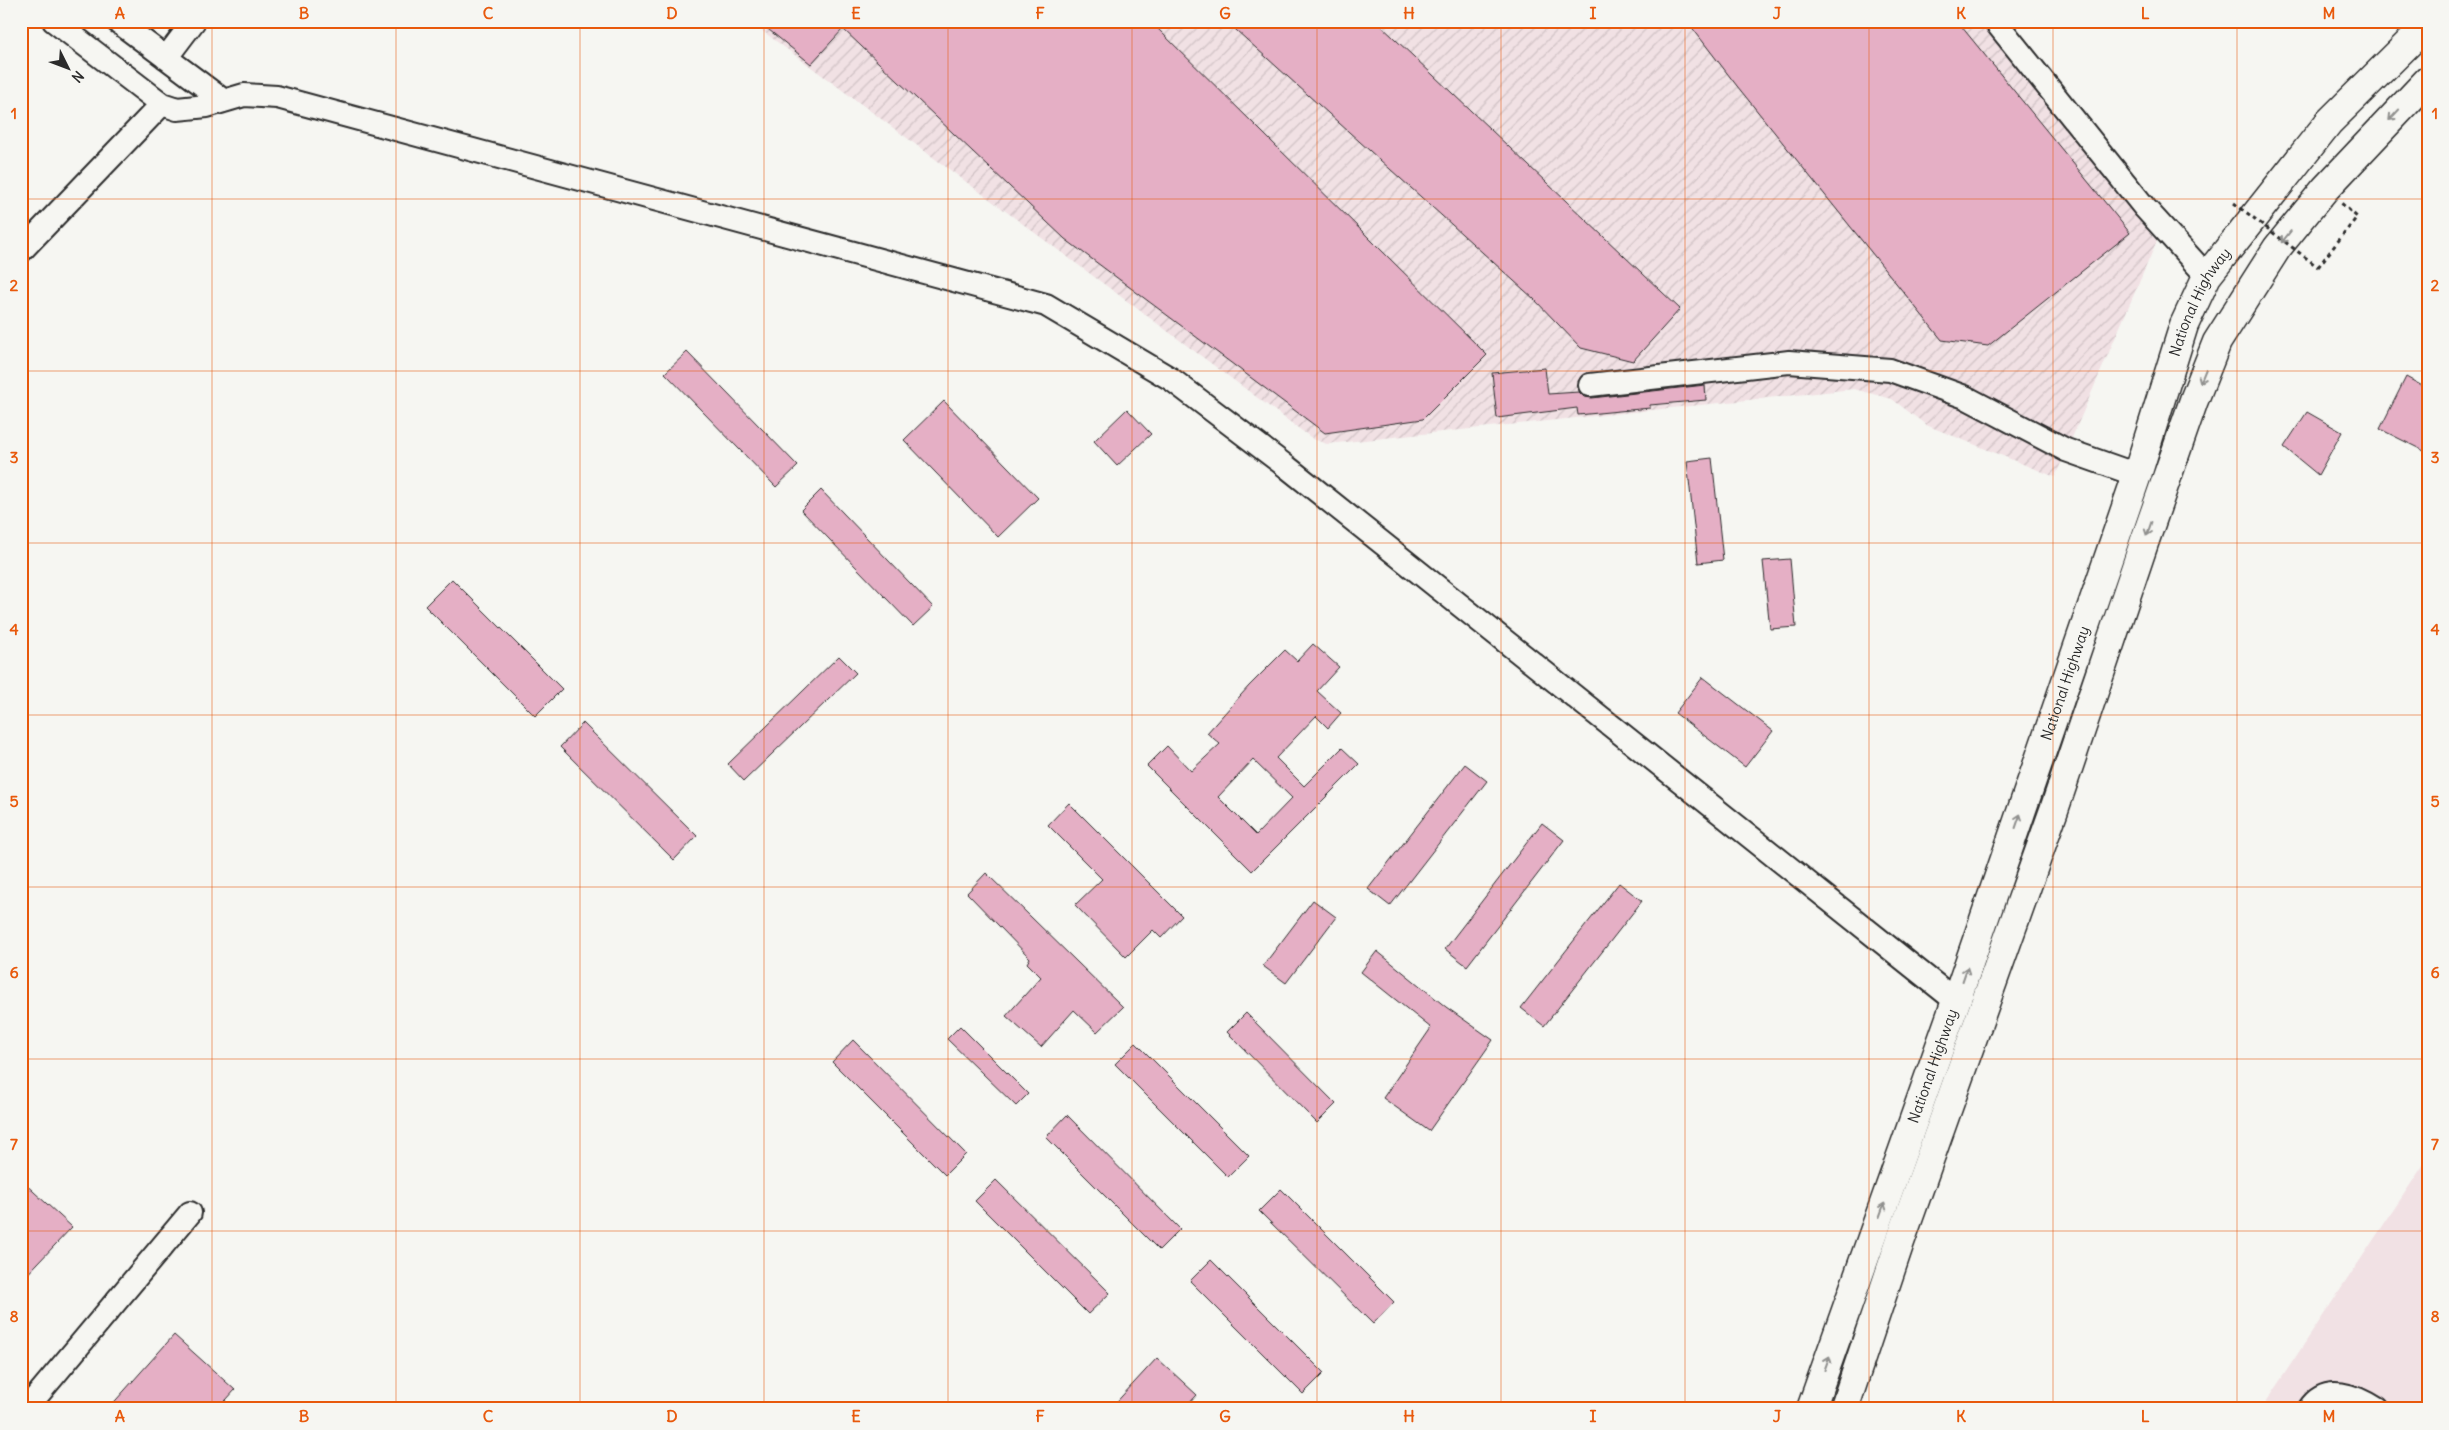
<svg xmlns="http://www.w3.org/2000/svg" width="2449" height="1430" viewBox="0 0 2449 1430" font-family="Delius,sans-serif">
<defs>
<pattern id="industrial-furrows" width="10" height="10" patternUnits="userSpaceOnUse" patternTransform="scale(1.25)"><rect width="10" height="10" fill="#f1e1e4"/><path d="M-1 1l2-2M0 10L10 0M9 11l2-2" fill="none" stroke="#cfc1c4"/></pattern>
</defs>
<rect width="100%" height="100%" fill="#f6f6f2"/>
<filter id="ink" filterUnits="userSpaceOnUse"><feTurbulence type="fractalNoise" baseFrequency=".02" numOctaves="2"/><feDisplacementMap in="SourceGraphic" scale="10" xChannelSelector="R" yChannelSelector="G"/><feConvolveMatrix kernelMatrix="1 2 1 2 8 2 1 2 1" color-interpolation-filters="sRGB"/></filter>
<g filter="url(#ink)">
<path fill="#f1e1e4" d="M2428,1158V1409H2261L2420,1170Z"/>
<path fill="url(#industrial-furrows)" d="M749,21H1980L2157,241L2055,477L1926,425L1892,399L1854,389L1327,444L1313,439Z"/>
<path fill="#e5afc5" stroke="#2b2b2b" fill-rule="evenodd" d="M758,21H1150L1487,355L1423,419L1325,433L1065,239L843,29L811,64Z
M1226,21H1376L1680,309L1633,361L1581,348L1534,299Z
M1687,21H1957L2130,233L1988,346L1942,340L1737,86Z
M687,352L798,466L776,487L665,373Z
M1545,368L1548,394L1579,392L1584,397L1592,398L1705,385L1706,400L1650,405V408L1578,415L1577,408L1497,418L1492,373Z
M2406,377L2428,389V453L2380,429Z
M944,401L1038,498L998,537L904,440Z
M1127,409L1151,434L1117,466L1094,441Z
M2307,412L2342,432L2318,475L2284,447Z
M1712,458L1723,560L1698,563L1687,461Z
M821,490L933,607L913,626L801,510Z
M1790,559L1796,627L1770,629L1763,561Z
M452,579L562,689L535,716L425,606Z
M1313,644L1339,667L1317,691L1341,713L1328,728L1316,716L1276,758L1304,786L1342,748L1359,764L1252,871L1147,766L1167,746L1191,771L1220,744L1207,733L1249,686L1285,650L1297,661ZM1253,760L1292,798L1256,835L1218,797Z
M839,656L856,673L744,781L728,764Z
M1703,677L1773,731L1745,767L1675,713Z
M583,723L697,836L674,860L560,747Z
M1465,764L1487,781L1390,906L1368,889Z
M1069,803L1182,916L1161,938L1153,930L1126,957L1075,905L1102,879L1048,825Z
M1542,823L1564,840L1467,966L1445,949Z
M986,873L1123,1007L1097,1032L1074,1010L1041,1047L1006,1016L1041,977L1027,963L1030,958L967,893Z
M1619,883L1642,901L1544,1026L1521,1008Z
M1313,900L1336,917L1286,983L1263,966Z
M1377,951L1446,1007L1493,1040L1429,1131L1383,1098L1431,1028L1361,972Z
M1246,1013L1336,1104L1317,1123L1227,1032Z
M960,1026L1028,1094L1016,1106L947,1039Z
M853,1040L966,1154L945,1175L832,1062Z
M1136,1043L1249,1156L1228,1177L1115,1064Z
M1067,1115L1180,1229L1159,1250L1046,1137Z
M21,1180L72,1227L21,1281Z
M996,1180L1110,1293L1088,1314L975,1201Z
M1281,1189L1394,1302L1373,1324L1259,1211Z
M1211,1260L1324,1373L1303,1394L1190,1281Z
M174,1335L235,1390L218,1409H108Z
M1157,1358L1197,1395L1184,1409H1110Z"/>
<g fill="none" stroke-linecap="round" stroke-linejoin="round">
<g stroke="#2b2b2b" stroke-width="26">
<path id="minor" d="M54,21L162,104L177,109L207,106L244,95L277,97L1046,305L1171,379L1287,467L1956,1001
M117,21L224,101
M1995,21L2145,208L2207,276
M166,58L194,21
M21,251L162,104
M1590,385L1789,362L1890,370L1965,397L2066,450L2137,475
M26,1409L190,1213
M2309,1409C2326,1383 2356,1396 2376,1409"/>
</g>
<g stroke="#2b2b2b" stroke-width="31">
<g id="highway">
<path id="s1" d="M1811,1409L1956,1001L2137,475L2184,325L2207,276L2329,122L2428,24"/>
<path d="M1844,1409L1900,1242L2054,810L2144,543L2194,400L2217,342L2277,248L2325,189L2428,80"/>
</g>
</g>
<path stroke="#2b2b2b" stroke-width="3" stroke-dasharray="4 4" stroke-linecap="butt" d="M2318,267L2357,217L2341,203"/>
<use href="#minor" stroke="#f6f6f2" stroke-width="22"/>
<use href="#highway" stroke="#f6f6f2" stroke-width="28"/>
<path stroke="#2b2b2b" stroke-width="3" stroke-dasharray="4 4" stroke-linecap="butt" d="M2234,203L2318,267"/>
</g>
<defs><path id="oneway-shaft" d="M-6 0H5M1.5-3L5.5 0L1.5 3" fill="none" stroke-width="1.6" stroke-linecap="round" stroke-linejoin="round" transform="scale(1.25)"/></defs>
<g stroke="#90908e">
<use href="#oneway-shaft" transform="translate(2394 115) rotate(133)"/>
<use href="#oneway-shaft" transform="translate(2286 237) rotate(129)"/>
<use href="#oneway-shaft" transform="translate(2203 376) rotate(112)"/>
<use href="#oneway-shaft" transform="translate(2149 529) rotate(109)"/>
<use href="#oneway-shaft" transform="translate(2018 821) rotate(-71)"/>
<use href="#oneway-shaft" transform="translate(1965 974) rotate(-71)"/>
<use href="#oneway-shaft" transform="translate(1882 1210) rotate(-70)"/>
<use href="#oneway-shaft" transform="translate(1827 1363) rotate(-70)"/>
</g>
</g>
<path fill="none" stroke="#e8590c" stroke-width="1" stroke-opacity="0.55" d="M212,21V1409M396,21V1409M580,21V1409M764,21V1409M948,21V1409M1132,21V1409M1317,21V1409M1501,21V1409M1685,21V1409M1869,21V1409M2053,21V1409M2237,21V1409M21,199H2428M21,371H2428M21,543H2428M21,715H2428M21,887H2428M21,1059H2428M21,1231H2428"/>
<g text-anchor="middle" stroke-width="5" stroke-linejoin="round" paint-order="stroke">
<g font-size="15" fill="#2b2b2b" stroke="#f6f6f2">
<text dy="5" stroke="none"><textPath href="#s1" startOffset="1174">National Highway</textPath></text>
<text dy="5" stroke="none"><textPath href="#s1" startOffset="769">National Highway</textPath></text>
<text dy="5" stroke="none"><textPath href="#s1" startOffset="364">National Highway</textPath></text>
</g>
</g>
<rect width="2449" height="1430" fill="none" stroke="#f6f6f2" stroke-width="55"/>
<g transform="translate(68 68) rotate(132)" stroke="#f6f6f2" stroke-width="4" paint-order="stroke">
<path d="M0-4L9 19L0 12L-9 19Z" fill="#2b2b2b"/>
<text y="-8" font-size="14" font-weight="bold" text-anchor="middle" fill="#2b2b2b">N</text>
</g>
<rect x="28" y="28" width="2394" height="1374" fill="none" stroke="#e8590c" stroke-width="2"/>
<g font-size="16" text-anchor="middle" font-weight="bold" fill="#e8590c">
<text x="120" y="19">A</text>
<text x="304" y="19">B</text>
<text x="488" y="19">C</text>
<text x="672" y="19">D</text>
<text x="856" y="19">E</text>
<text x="1040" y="19">F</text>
<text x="1225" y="19">G</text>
<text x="1409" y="19">H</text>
<text x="1593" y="19">I</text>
<text x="1777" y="19">J</text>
<text x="1961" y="19">K</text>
<text x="2145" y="19">L</text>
<text x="2329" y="19">M</text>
<text x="14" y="119">1</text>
<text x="2435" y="119">1</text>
<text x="14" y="291">2</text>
<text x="2435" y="291">2</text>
<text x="14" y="463">3</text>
<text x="2435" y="463">3</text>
<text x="14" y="635">4</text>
<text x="2435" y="635">4</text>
<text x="14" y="807">5</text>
<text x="2435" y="807">5</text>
<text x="14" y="978">6</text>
<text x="2435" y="978">6</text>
<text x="14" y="1150">7</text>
<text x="2435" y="1150">7</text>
<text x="14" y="1322">8</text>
<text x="2435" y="1322">8</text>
<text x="120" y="1422">A</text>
<text x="304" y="1422">B</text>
<text x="488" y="1422">C</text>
<text x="672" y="1422">D</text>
<text x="856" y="1422">E</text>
<text x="1040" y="1422">F</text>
<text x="1225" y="1422">G</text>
<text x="1409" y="1422">H</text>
<text x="1593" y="1422">I</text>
<text x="1777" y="1422">J</text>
<text x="1961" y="1422">K</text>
<text x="2145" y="1422">L</text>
<text x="2329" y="1422">M</text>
</g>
</svg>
